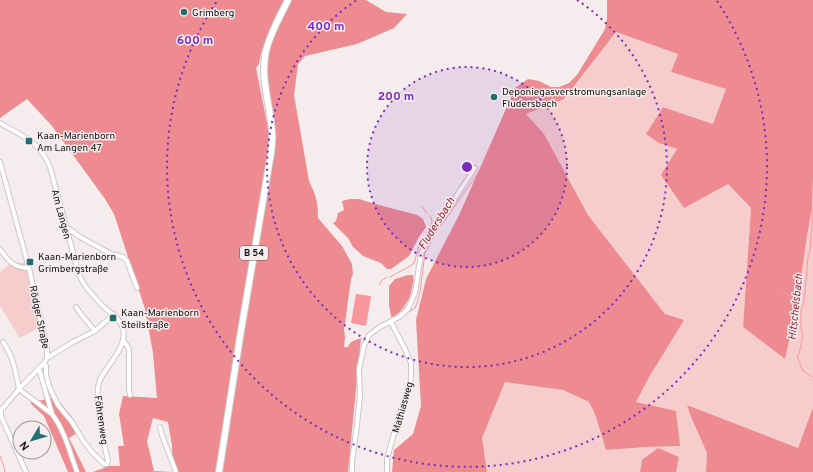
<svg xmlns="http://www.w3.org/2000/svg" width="813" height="472" viewBox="0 0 813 472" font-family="Overpass,sans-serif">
<rect width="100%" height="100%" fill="#f5eded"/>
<path fill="#f6cdcd" d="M616,32L678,54L671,72L726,89L714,124L663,107L659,143L677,149L728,184L751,208L743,327L785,359L798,299L807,236L812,208L813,179V410L812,411L798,448L687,405L691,417L707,453L706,472H676L679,457L642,460L640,472H487L482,438L505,382L563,390L589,402L595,414L606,450L646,447L680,446L636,402L649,377L665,314L588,215L544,134L526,114L564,99Z
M13,261L19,264L30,261L44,325L20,338L0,306V272Z"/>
<path fill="#ed8b90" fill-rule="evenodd" d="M0,0H284L276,15L268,34L261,53L259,64L256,68L268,128L269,150L215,472H93L109,466H120L118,446H124L119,414L123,396L157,398L153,353L145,309L114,214L105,199L52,126L27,99L0,118ZM153,418L168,422L172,446L173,472L154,471L147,441Z
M292,0H366L386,12L407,14L394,28L357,44L305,56L298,64L294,95L309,181C316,196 318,201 318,218L342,246L352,264L353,274L351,279L344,330L345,337L344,347H348C350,341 356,340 361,338L348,472H223L226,440L271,163L267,77V62L269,48L275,32Z
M607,0H813V179L812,208L807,236L798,299L785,359L743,327L751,208L728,184L684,208L661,175L677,149L659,143L646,134L663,107L713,124L726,89L671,72L678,54L616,32L564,99L526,114L544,134L588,215L665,314L684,320L649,377L636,402L676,411L680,446L646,447L606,450L595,414L589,402L563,390L505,382L482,438L487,472H392L394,450L413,434L421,406L416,320L426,279L459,215L492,141L515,88L528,79L539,81L551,87H559L569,83L577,75L605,29L607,18Z
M350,199H359L375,204L417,215L423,219L426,227L419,237L409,256L391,269H387L381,263L363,256L353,247L348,238L333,223L336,221L338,213L344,210L342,201Z
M408,275H413C414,280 413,283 412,288C410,301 403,309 393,317L391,316L389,305V286L395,279Z
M55,397L72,417L80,431L69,438L86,472H68L44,416L30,403Z
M687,405L798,448L812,410H813V472H706L707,453L691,417Z
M658,448L679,457L676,472H640L642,460Z"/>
<path fill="#fa979c" d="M356,294L371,296L366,326L351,323Z"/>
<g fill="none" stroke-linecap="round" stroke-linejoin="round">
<path stroke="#fa979c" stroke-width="1" d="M422,207L427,213
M813,208L810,250L808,258L804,301L801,311V330L803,335L799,354L797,356L803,371L813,377
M390,277L410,266L414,263L419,246L432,223V221L430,216
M379,285L382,280L387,277
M781,291L793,297
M799,304L801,309
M409,312L415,308L417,303L420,292L425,253L435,234L471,183L487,159L490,146
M391,317L397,314L405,307
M0,456L4,467L5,472"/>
<g stroke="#cdc6c6" stroke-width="6">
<path id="street" d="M0,123C23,137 39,140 50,167L79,275C84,286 93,296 101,304C109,313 120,317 123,329C128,346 107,365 100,380C93,395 104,444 108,461L107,464H104L92,452L84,442L72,422L58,405L54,397L49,386L46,374V366L44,363
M0,162L29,268L47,350V358L44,363L19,389L4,407L1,409
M66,227L80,237L111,254L123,257L127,261L137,288
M0,249C8,261 14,268 29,268
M76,307L80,313L95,331
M124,341L129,349V389L130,395
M3,342C13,356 16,372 19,389
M47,358L73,342L95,331L114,314
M38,369L40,372L52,414
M19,389L52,414C65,431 70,453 77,472
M1,409V416L26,472
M160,427L162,435L176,472
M352,472V462L357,425L360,396L359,369L364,346L369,335L380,327L399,317L408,309L415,293L421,254L427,240L475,168
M387,472V459L393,437L411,379V363L405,349L391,322"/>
</g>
<g stroke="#cdc6c6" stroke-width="8">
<path id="primary" d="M219,472L240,337L271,153C272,146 273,138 272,131C270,104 260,78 266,51C270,33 280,17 288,0"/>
</g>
<use href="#street" stroke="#fff" stroke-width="4"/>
<use href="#primary" stroke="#fff" stroke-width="6"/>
</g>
<circle cx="467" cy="167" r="100" fill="#7b2cbf" fill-opacity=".12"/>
<g fill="none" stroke="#7b2cbf" stroke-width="2" stroke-dasharray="2 4">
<circle cx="467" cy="167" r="100"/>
<path d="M577 0A200 200 0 1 1 357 0"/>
<path d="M717 1A300 300 0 1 1 217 1"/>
</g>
<g fill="#246f70" stroke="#f5eded" stroke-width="1.5">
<circle cx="184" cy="12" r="4"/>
<circle cx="494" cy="97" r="4"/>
<rect x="25" y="137" width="8" height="8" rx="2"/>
<rect x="26" y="258" width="8" height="8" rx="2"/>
<rect x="109" y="314" width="8" height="8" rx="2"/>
</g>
<g text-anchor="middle" stroke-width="3" stroke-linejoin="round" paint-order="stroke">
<rect fill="#f5eded" stroke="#585454" stroke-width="1" x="240" y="246" width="28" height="14" rx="3"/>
<g font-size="9" font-weight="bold" fill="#151212">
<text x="254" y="256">B 54</text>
</g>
<g font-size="10" fill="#151212" stroke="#f5eded" text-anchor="start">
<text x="192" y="16">Grimberg</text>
<text x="502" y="95">Deponiegasverstromungsanlage<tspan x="502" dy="12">Fludersbach</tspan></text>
<text x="37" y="139">Kaan-Marienborn<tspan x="37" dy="12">Am Langen 47</tspan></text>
<text x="38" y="260">Kaan-Marienborn<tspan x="38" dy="12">Grimbergstraße</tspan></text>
<text x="121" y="316">Kaan-Marienborn<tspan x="121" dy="12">Steilstraße</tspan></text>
</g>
<g font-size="10" fill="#151212" stroke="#f5eded">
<text transform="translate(62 214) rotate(75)" y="4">Am Langen</text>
<text transform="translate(40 317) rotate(78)" y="4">Rödger Straße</text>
<text transform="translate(402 407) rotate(-74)" y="4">Mathiasweg</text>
<text transform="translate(102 420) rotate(82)" y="4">Föhrenweg</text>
</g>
<g font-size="11" font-style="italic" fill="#942034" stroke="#f5eded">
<text transform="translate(436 223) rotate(-58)" y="4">Fludersbach</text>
<text transform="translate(795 307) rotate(-84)" y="4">Hitschelsbach</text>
</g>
</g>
<circle cx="467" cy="167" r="6" fill="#7b2cbf" stroke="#f5eded" stroke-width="2"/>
<g font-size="12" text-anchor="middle" font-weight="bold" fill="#7b2cbf" stroke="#f5eded" stroke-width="3" stroke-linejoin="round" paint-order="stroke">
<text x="326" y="30">400 m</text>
<text x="195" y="44">600 m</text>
<text x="396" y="100">200 m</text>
</g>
<g transform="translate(32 440) rotate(232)"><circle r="19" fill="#f5eded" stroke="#9b9595"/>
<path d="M0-3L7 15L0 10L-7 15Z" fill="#246f70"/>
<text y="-6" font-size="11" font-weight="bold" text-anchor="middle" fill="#151212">N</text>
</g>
</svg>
